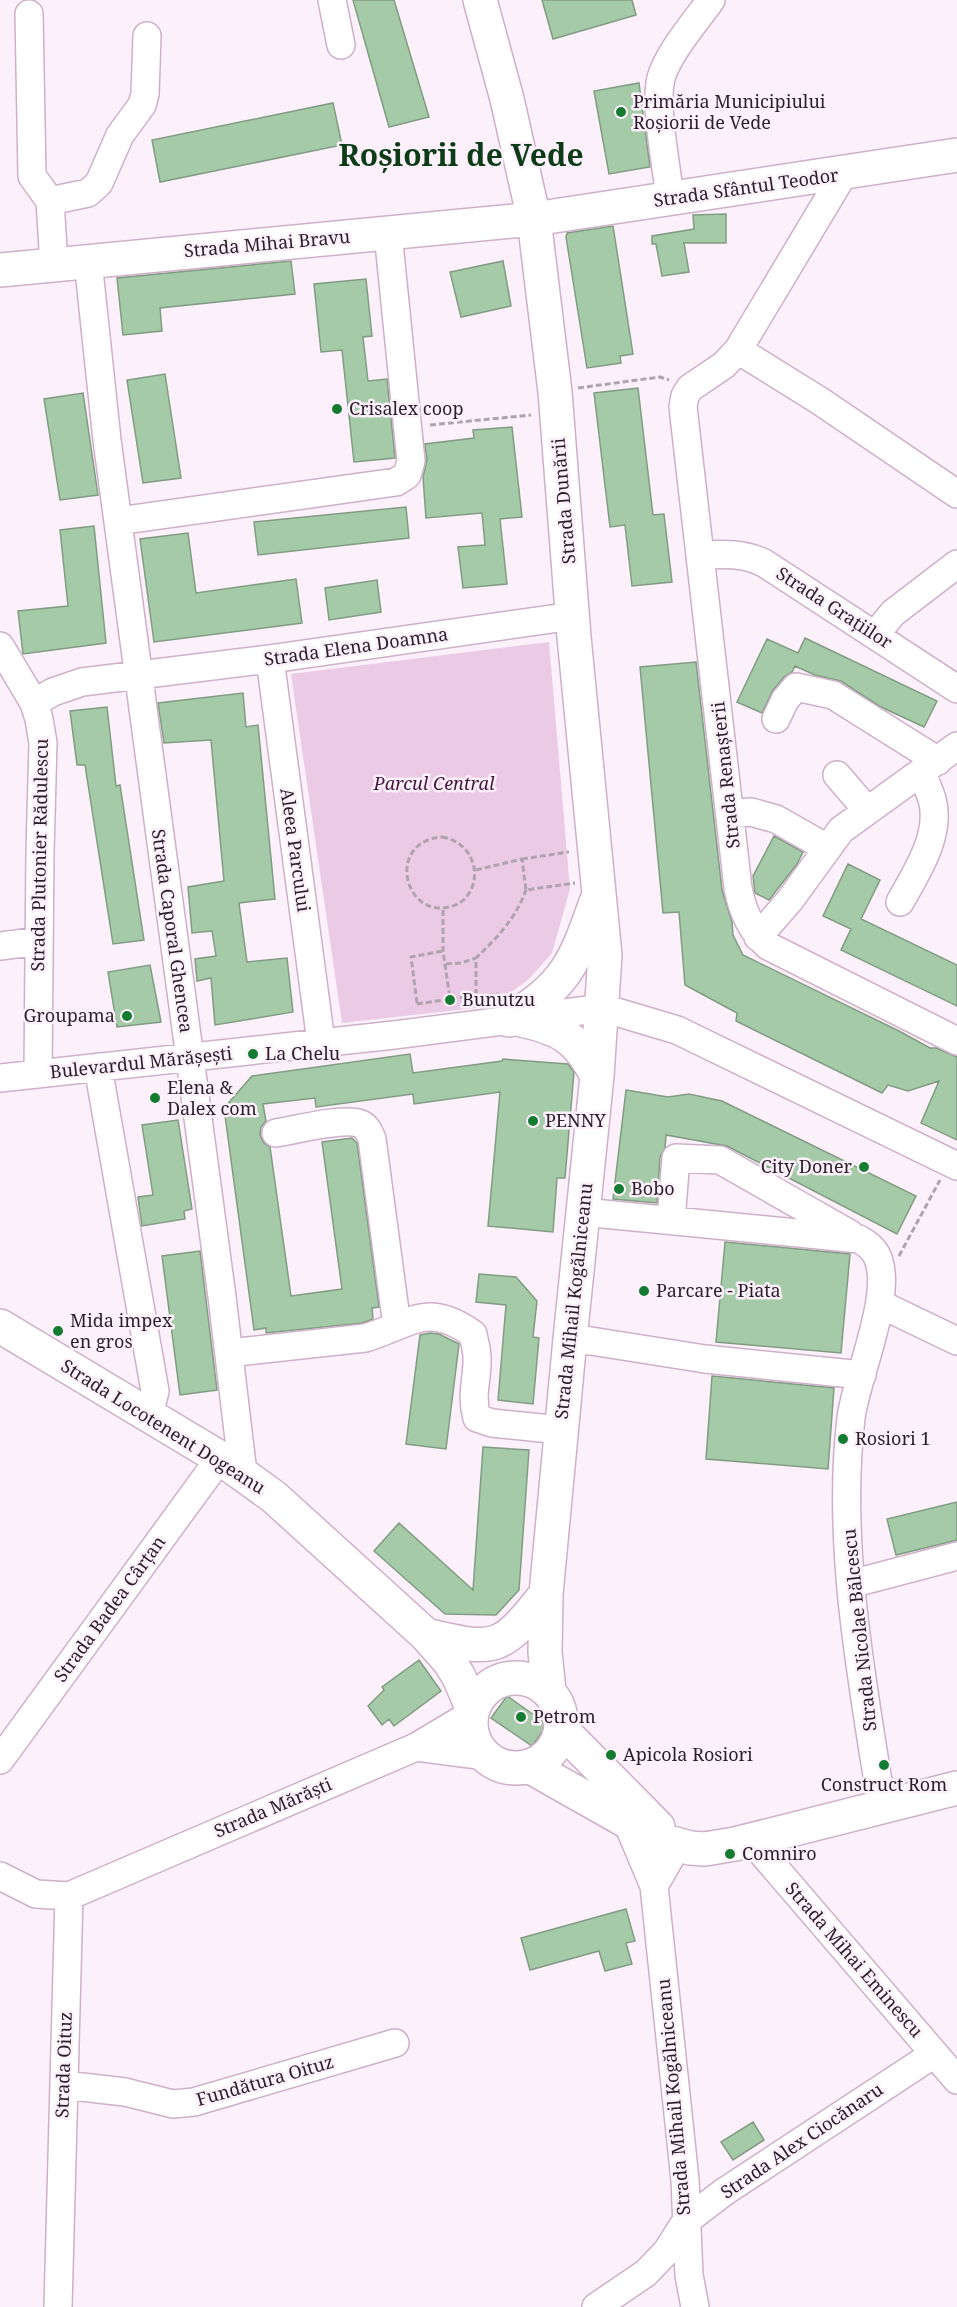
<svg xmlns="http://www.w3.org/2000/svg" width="957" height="2307" viewBox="0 0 957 2307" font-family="'Noto Serif',serif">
<rect width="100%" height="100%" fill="#fcf0fa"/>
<path fill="#ebcae6" d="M549,642L570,889L552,953L529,979L501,1000L476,1008L342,1023L291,674Z"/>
<path fill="#a5caa8" stroke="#819c83" stroke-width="1.5" d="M353,0H394L429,117L389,127Z
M542,0H632L636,15L553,39Z
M639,83L650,167L609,174L594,91Z
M333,103L342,145L160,182L152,140Z
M726,214V243H684L689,272L662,276L656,244H652V236L694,229L693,215Z
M613,226L633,354L620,356L621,363L587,368L566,237L567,233Z
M291,261L295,294L160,308L162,331L123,335L117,278Z
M503,261L511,306L461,317L450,272Z
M366,279L372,336L363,337L368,381L387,379L395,458L354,462L342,350L321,352L314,284Z
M165,374L181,478L143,483L127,380Z
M638,388L653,515L664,514L672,582L632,586L625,525L610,527L594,393Z
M83,393L98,495L60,500L44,399Z
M512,427L522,517L500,519L507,584L463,588L458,547L485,545L482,513L426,518L423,477L427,460L425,444L474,438L473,430Z
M406,507L409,538L258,555L254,522Z
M94,526L106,643L23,654L18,611L68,606L60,530Z
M188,533L196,593L296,579L302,623L154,642L140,539Z
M377,580L381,612L329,620L325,588Z
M805,638L937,701L924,727L879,706L841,681L815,675L795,666L792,672L784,677L773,690L762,713L737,702L767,639L798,653Z
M696,662L722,890L732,922L733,935L743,955L899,1031L930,1048H936L957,1057V1140L921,1123L939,1081L908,1091L888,1085L882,1093L736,1021L737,1013L685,985L679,912L663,913L640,667Z
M243,693L246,727L258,725L275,899L239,903L247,962L287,958L293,1012L215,1025L211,978L197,981L195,959L216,956L212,931L192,933L188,887L224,881L211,740L164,743L158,703Z
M107,707L116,786L120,785L144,940L113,944L85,765H77L70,711Z
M774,836L803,852L797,864L769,900L755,893L753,876Z
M848,864L880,880L861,919L957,965V1006L841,950L851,929L823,916Z
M150,965L161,1022L117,1027L108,972Z
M410,1054L413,1073L502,1061L503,1059L568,1064L574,1072L565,1178H557L553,1232L488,1226L500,1092L414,1104L413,1094L316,1107L315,1098L263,1104L266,1121L261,1127L260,1135L264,1143L270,1147L291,1296L342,1289L322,1142L352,1138L357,1143L379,1307L372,1308L373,1319L362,1323L266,1333V1328L254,1330L224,1108L252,1076Z
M626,1090L668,1097L689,1094L722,1101L916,1196L897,1234L727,1146L666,1135L665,1148L660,1157L657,1203L613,1199Z
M178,1120L192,1209L184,1211L185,1219L142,1226L138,1197L153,1195L142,1125Z
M725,1242L850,1254L841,1353L716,1342Z
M200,1251L217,1390L180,1395L162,1256Z
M479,1274L516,1277L537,1301L533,1337L539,1338L533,1404L498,1400L506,1305L476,1302Z
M430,1333L439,1334L459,1344L446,1449L406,1444L420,1335Z
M712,1376L834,1388L828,1469L706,1459Z
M483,1447L529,1450L519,1590L496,1615L445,1614L374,1551L399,1523L473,1590Z
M957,1502V1540L896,1555L887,1519Z
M419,1660L441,1691L394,1726L389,1719L382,1725L368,1706L384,1690L382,1687Z
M507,1696L544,1722L543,1731L532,1746L491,1718Z
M626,1909L635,1941L626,1943L632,1964L605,1971L599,1951L530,1970L521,1938Z
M753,2122L764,2140L733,2160L721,2142Z"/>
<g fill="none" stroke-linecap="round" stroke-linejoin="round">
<g stroke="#ceb0c9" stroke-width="30">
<path id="minor" d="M332,0L341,45
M29,14L32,176L50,201L54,265
M844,173L738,350L724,365L690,388L685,396L683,407L738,888C742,910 752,931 768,946L957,1041
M670,199C667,167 654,107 661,78C668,53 696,21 711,0
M50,201L88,193L99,183L120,135L142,105L145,94L147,36
M88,261L107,440L222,1297L243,1473
M738,350L820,401L957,494
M118,521L396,482L407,475L411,461L388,233
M702,555C725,554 743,553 764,563L957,689
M875,635L893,613L957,564
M0,646L34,703L39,719L43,743L40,851L38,1074
M270,659L321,1042
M34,703L53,692L82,682L270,659L573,616
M776,719L785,700L796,687L833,695L938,761
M837,775L867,810
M730,814L751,812L776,819L827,848
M900,902C916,873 942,835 932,799C929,790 925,781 922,773
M758,937L790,900L841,830L957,746
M0,946L39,941
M98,1067L155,1391L149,1415
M0,1078L394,1035L603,1008L677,1030L957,1166
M276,1133C294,1130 345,1117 361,1124C367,1127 369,1132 372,1139L397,1326
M583,1212L859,1239C866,1243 872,1247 876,1254C896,1290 856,1377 851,1418C836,1544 862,1681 882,1806
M671,1220L676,1158L720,1160L850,1234
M880,1304L957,1341
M570,1339L591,1341L705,1359L862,1375
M229,1353L365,1338C412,1324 426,1301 473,1334C474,1341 477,1349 477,1357C478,1380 470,1393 477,1418L492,1423L561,1430
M851,1584L957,1556
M416,1747L486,1756
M0,1760L220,1458
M627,1822L654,1886L685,2180L689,2275L695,2307
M751,1840L957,2080
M0,1876L36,1894L69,1896L416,1747L473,1713
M654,1886L677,1846
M64,2085L125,2092L173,2104L194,2102L395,2043
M58,2307L69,1896
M596,2307L646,2273L667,2251L686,2221L724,2192L934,2054"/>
</g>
<g stroke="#ceb0c9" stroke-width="36">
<path id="major" d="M480,0L507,99L534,219L555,392L574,637L605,955L597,1076L570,1339L546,1594L545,1652L549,1691
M0,270L534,219L957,155
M517,1019C559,1028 577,1036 597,1076
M509,1020C567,984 574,964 596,902
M0,1326L220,1458L274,1497L426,1635L449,1661L459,1677L473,1710
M426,1635C496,1652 501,1651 546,1594
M471 1723a45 45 0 1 1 90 0a45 45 0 1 1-90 0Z
M561,1729L658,1827
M529,1766L658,1839L690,1848L705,1849L735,1844L957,1788"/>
</g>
<path stroke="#afa3ad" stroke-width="3" stroke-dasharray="6 3" stroke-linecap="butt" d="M578,388L660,377L669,380
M430,425L531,415
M442,837C486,844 485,907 441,908C402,909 389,841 442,837Z
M522,859L569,852
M476,870L522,859L526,890L575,883
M446,964L461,963L476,958
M499,997V994L476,996V958C497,938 516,918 526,890
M417,1003L411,957L443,951
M417,1004L450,999L443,951V908
M451,1007L450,999L476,996
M899,1256L940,1180"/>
<use href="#minor" stroke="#fff" stroke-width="27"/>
<use href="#major" stroke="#fff" stroke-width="33"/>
</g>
<g fill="#147c31" stroke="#fcf0fa" stroke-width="2">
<circle cx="621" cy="112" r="6"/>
<circle cx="337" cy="409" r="6"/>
<circle cx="450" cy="1000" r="6"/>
<circle cx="127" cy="1016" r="6"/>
<circle cx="253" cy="1054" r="6"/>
<circle cx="155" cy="1098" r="6"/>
<circle cx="533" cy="1121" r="6"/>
<circle cx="864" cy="1167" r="6"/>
<circle cx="619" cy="1189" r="6"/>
<circle cx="644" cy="1291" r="6"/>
<circle cx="58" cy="1331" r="6"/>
<circle cx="843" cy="1439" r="6"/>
<circle cx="521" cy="1717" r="6"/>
<circle cx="611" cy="1755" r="6"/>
<circle cx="884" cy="1765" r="6"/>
<circle cx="730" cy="1854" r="6"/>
</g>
<g text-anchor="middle" stroke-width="5" stroke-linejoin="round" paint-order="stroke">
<g font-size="18" fill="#2a1f28" stroke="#fcf0fa" text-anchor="start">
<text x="633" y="108">Primăria Municipiului<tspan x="633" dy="21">Roșiorii de Vede</tspan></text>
<text x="349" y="415">Crisalex coop</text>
<text x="462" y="1006">Bunutzu</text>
<text x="115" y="1022" text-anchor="end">Groupama</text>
<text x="265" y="1060">La Chelu</text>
<text x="167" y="1094">Elena &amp;<tspan x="167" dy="21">Dalex com</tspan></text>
<text x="545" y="1127">PENNY</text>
<text x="852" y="1173" text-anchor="end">City Doner</text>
<text x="631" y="1195">Bobo</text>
<text x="656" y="1297">Parcare - Piata</text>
<text x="70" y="1327">Mida impex<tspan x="70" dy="21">en gros</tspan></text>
<text x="855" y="1445">Rosiori 1</text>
<text x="533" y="1723">Petrom</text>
<text x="623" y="1761">Apicola Rosiori</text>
<text x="884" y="1791" text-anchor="middle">Construct Rom</text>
<text x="742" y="1860">Comniro</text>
</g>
<g font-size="18" fill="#2a1f28" stroke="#fcf0fa">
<text transform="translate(746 188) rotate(-8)" y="6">Strada Sfântul Teodor</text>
<text transform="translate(267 244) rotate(-5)" y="6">Strada Mihai Bravu</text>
<text transform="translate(564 501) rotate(-95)" y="6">Strada Dunării</text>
<text transform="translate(834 608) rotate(33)" y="6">Strada Grațiilor</text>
<text transform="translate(356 647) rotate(-8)" y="6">Strada Elena Doamna</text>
<text transform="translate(726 775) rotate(-96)" y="6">Strada Renașterii</text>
<text transform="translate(295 850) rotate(82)" y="6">Aleea Parcului</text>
<text transform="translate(40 855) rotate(-89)" y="6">Strada Plutonier Rădulescu</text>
<text transform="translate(172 931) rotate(82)" y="6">Strada Caporal Ghencea</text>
<text transform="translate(141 1063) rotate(-6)" y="6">Bulevardul Mărășești</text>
<text transform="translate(574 1301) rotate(-84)" y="6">Strada Mihail Kogălniceanu</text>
<text transform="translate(163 1427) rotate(32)" y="6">Strada Locotenent Dogeanu</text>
<text transform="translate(110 1609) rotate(-54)" y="6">Strada Badea Cârțan</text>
<text transform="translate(860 1630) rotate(-96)" y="6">Strada Nicolae Bălcescu</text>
<text transform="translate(273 1808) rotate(-23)" y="6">Strada Mărăști</text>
<text transform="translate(854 1960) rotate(49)" y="6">Strada Mihai Eminescu</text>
<text transform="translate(64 2065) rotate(-88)" y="6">Strada Oituz</text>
<text transform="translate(265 2081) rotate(-16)" y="6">Fundătura Oituz</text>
<text transform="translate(674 2097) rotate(-95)" y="6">Strada Mihail Kogălniceanu</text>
<text transform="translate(802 2141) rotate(-34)" y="6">Strada Alex Ciocănaru</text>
</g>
<g font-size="18" font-style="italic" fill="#441640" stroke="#fcf0fa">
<text x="434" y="790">Parcul Central</text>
</g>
<g font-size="30" font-weight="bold" fill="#0c3b17" stroke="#fcf0fa">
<text x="461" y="166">Roșiorii de Vede</text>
</g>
</g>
</svg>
